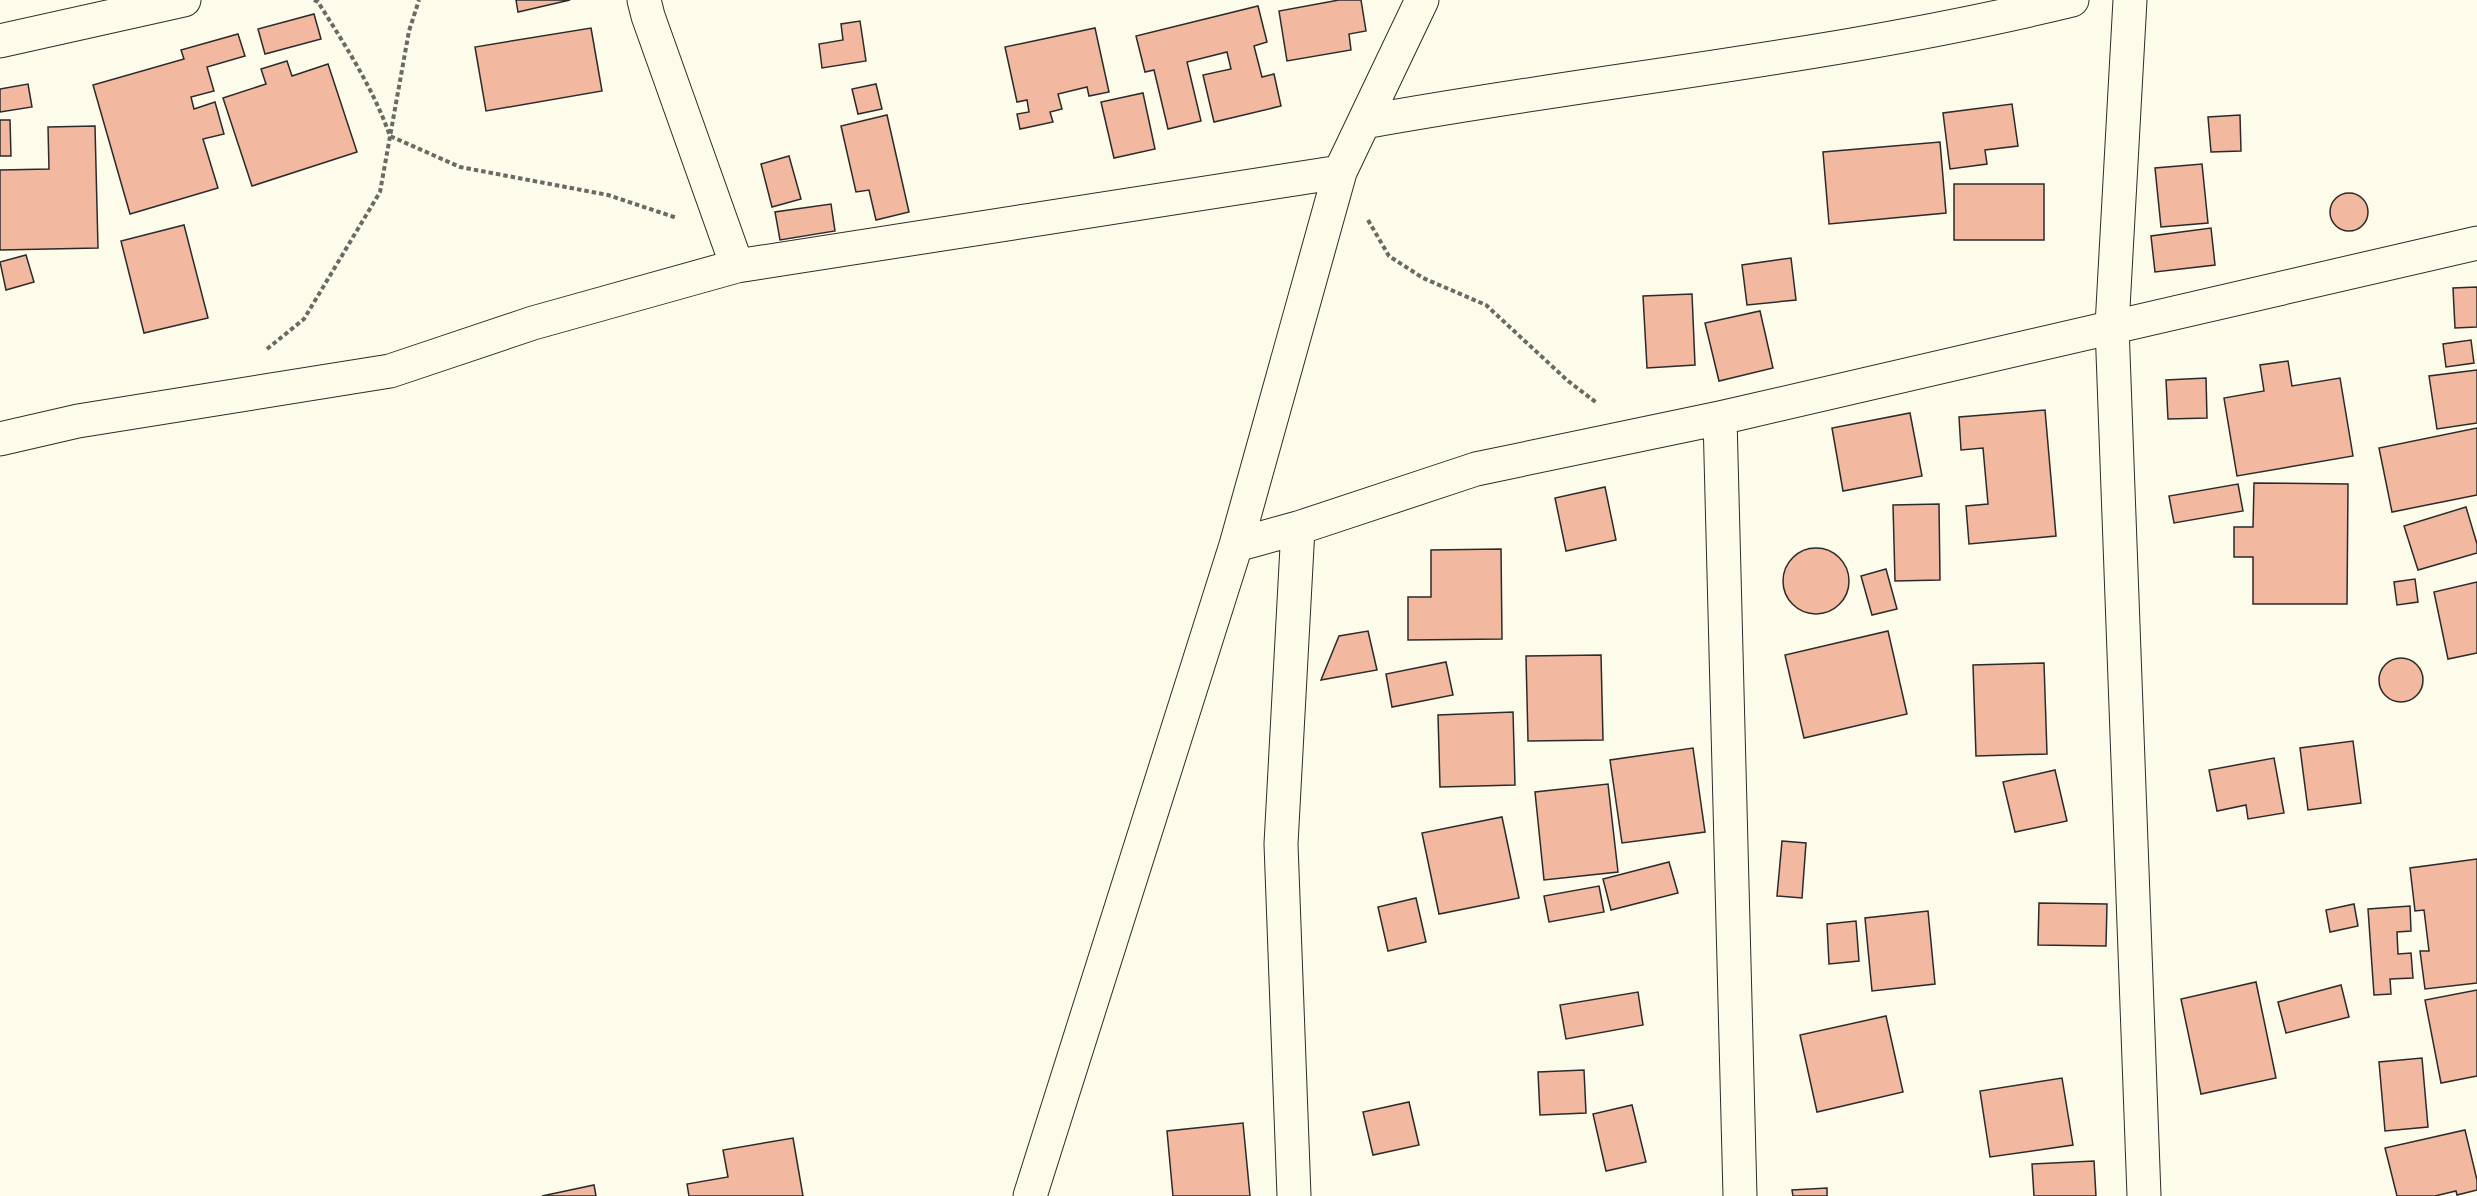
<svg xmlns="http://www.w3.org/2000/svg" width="2477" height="1196" viewBox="0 0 2477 1196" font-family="Rubik,sans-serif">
<rect width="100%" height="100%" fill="#fdfbea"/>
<path fill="#f2b8a0" stroke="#2b2b2b" stroke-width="1.5" d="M516,0H570L518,12Z
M1339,0H1361L1366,31L1349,34L1351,50L1287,61L1279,11Z
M1258,6L1267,42L1254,46L1262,77L1274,74L1281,106L1214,122L1203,75L1231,69L1227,52L1187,62L1201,121L1168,129L1154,70L1145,72L1136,36Z
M314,14L321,39L265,54L258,29Z
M860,21L866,61L822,68L819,44L843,40L841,24Z
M591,28L602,91L486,111L475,47Z
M1095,28L1109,92L1089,96L1087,87L1058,94L1062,109L1050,112L1053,122L1020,129L1017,114L1029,112L1027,100L1017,102L1005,47Z
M238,34L245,56L207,67L214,91L191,97L194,109L215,102L224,134L203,139L218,188L130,214L93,85L184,59L181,50Z
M287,61L292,76L328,64L357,152L252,186L223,98L266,84L261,69Z
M28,84L32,107L0,112V89Z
M876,84L882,109L858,114L852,89Z
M1143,93L1155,149L1114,158L1101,102Z
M2012,104L2018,146L1985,150L1987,164L1950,169L1943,113Z
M887,115L909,212L876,220L869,190L856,192L841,126Z
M2240,115L2241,151L2211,152L2208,117Z
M0,120H10L11,156H0Z
M95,126L98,248L0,250V170L49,169L48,127Z
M1940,142L1946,213L1829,224L1823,152Z
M789,156L801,199L772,207L761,164Z
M2202,164L2208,223L2161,227L2155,168Z
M1954,184H2044V240H1954Z
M2330 212a19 19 0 1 1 38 0a19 19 0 1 1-38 0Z
M831,204L835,231L780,240L775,212Z
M184,225L208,318L144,333L121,241Z
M2211,228L2215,265L2155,272L2151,236Z
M26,255L34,282L6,290L0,262Z
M1791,258L1796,300L1747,305L1742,265Z
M2477,287V327L2455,328L2453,288Z
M1692,294L1695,365L1647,368L1643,296Z
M1760,311L1773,368L1719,381L1705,323Z
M2471,340L2474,363L2446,367L2443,344Z
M2288,361L2292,386L2340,378L2353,456L2237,476L2224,398L2264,391L2260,365Z
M2477,370V423L2437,429L2429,376Z
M2206,378L2207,418L2168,419L2166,380Z
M2045,410L2056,536L1969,544L1966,506L1988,504L1983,448L1961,450L1959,417Z
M1910,413L1922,476L1843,491L1832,428Z
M2477,428V495L2392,512L2379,448Z
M2254,483L2348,484L2347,604H2253V557H2234V527H2253Z
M2238,484L2243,511L2174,523L2169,496Z
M1605,487L1616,540L1566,551L1555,498Z
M1939,504L1940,580L1895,581L1893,505Z
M2466,507L2477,544V553L2418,570L2404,526Z
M1783 581a33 33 0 1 1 66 0a33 33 0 1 1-66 0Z
M1501,549L1502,639L1408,640V597H1431V550Z
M1886,569L1897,609L1872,615L1861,576Z
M2415,579L2418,602L2397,605L2394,582Z
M2477,582V653L2448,659L2434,592Z
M1368,631L1377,670L1321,680L1339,636Z
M1888,631L1907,714L1804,738L1785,655Z
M1601,655L1603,740L1528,741L1526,656Z
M2379 680a22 22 0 1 1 44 0a22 22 0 1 1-44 0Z
M1446,662L1453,695L1392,707L1386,674Z
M2044,663L2047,754L1976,756L1973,665Z
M1513,712L1515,785L1440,787L1438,715Z
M2353,741L2361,803L2308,810L2300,748Z
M1693,748L1705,832L1622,843L1610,760Z
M2274,758L2284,813L2248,819L2246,805L2217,811L2209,770Z
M2055,770L2067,821L2015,832L2003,782Z
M1608,784L1618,872L1544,880L1535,792Z
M1502,817L1519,898L1439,914L1422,833Z
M1782,841L1806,843L1802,898L1777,896Z
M2477,859V983L2425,989L2420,951H2429L2424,910L2415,911L2410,868Z
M1669,862L1678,893L1611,910L1603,879Z
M1599,886L1604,912L1549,922L1544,896Z
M1416,898L1426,942L1388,951L1378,907Z
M2039,903L2107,904L2106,946L2038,945Z
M2354,904L2358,926L2330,932L2326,910Z
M2410,906L2411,931L2397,932L2398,954L2411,953L2413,978L2390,979L2391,994L2374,995L2368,909Z
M1928,911L1935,984L1872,991L1865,918Z
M1856,921L1859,961L1829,964L1827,924Z
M2256,982L2276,1078L2201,1094L2181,999Z
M2341,985L2349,1017L2286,1033L2278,1002Z
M2477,990V1076L2441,1083L2425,1000Z
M1638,992L1643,1025L1566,1039L1560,1005Z
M1886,1016L1903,1092L1817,1112L1800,1035Z
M2422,1058L2428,1127L2385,1131L2379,1062Z
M1584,1070L1586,1113L1540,1115L1538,1072Z
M2062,1078L2073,1145L1990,1157L1980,1091Z
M1409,1102L1419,1145L1373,1155L1363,1112Z
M1632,1105L1646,1162L1606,1171L1593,1114Z
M1243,1123L1250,1196H1173L1167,1131Z
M2465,1130L2477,1180V1190L2457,1195L2456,1191L2435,1196H2397L2385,1148Z
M793,1138L803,1196H689L687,1184L728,1177L723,1150Z
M2094,1161L2096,1196H2034L2032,1164Z
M594,1185L596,1196H542Z
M1827,1188V1196H1793L1792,1190Z"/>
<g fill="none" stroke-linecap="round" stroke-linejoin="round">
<g stroke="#2b2b2b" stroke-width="35">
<path id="minor" d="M644,0L648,16L737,266
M2130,0L2112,326L2144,1196
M0,41L184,0
M1364,122C1600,79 1839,57 2072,0
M1720,418L1740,1196
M0,439L78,421L390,371L533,323L737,266L1340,172
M1236,545L1298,528L1476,469L1720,418L2477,243
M1030,1196L1236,545L1340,172L1422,0
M1294,1196L1281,844L1298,528"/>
</g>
<path stroke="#6a6964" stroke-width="4" stroke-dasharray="4.5 3" stroke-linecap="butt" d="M314,0L318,2C345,45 373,88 390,136L460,167L608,195L677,218
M1368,220L1389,256L1423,278L1486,305L1568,381L1597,403
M267,349L304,319L380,192L409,31L419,0"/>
<use href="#minor" stroke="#fdfbea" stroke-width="33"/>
</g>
</svg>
